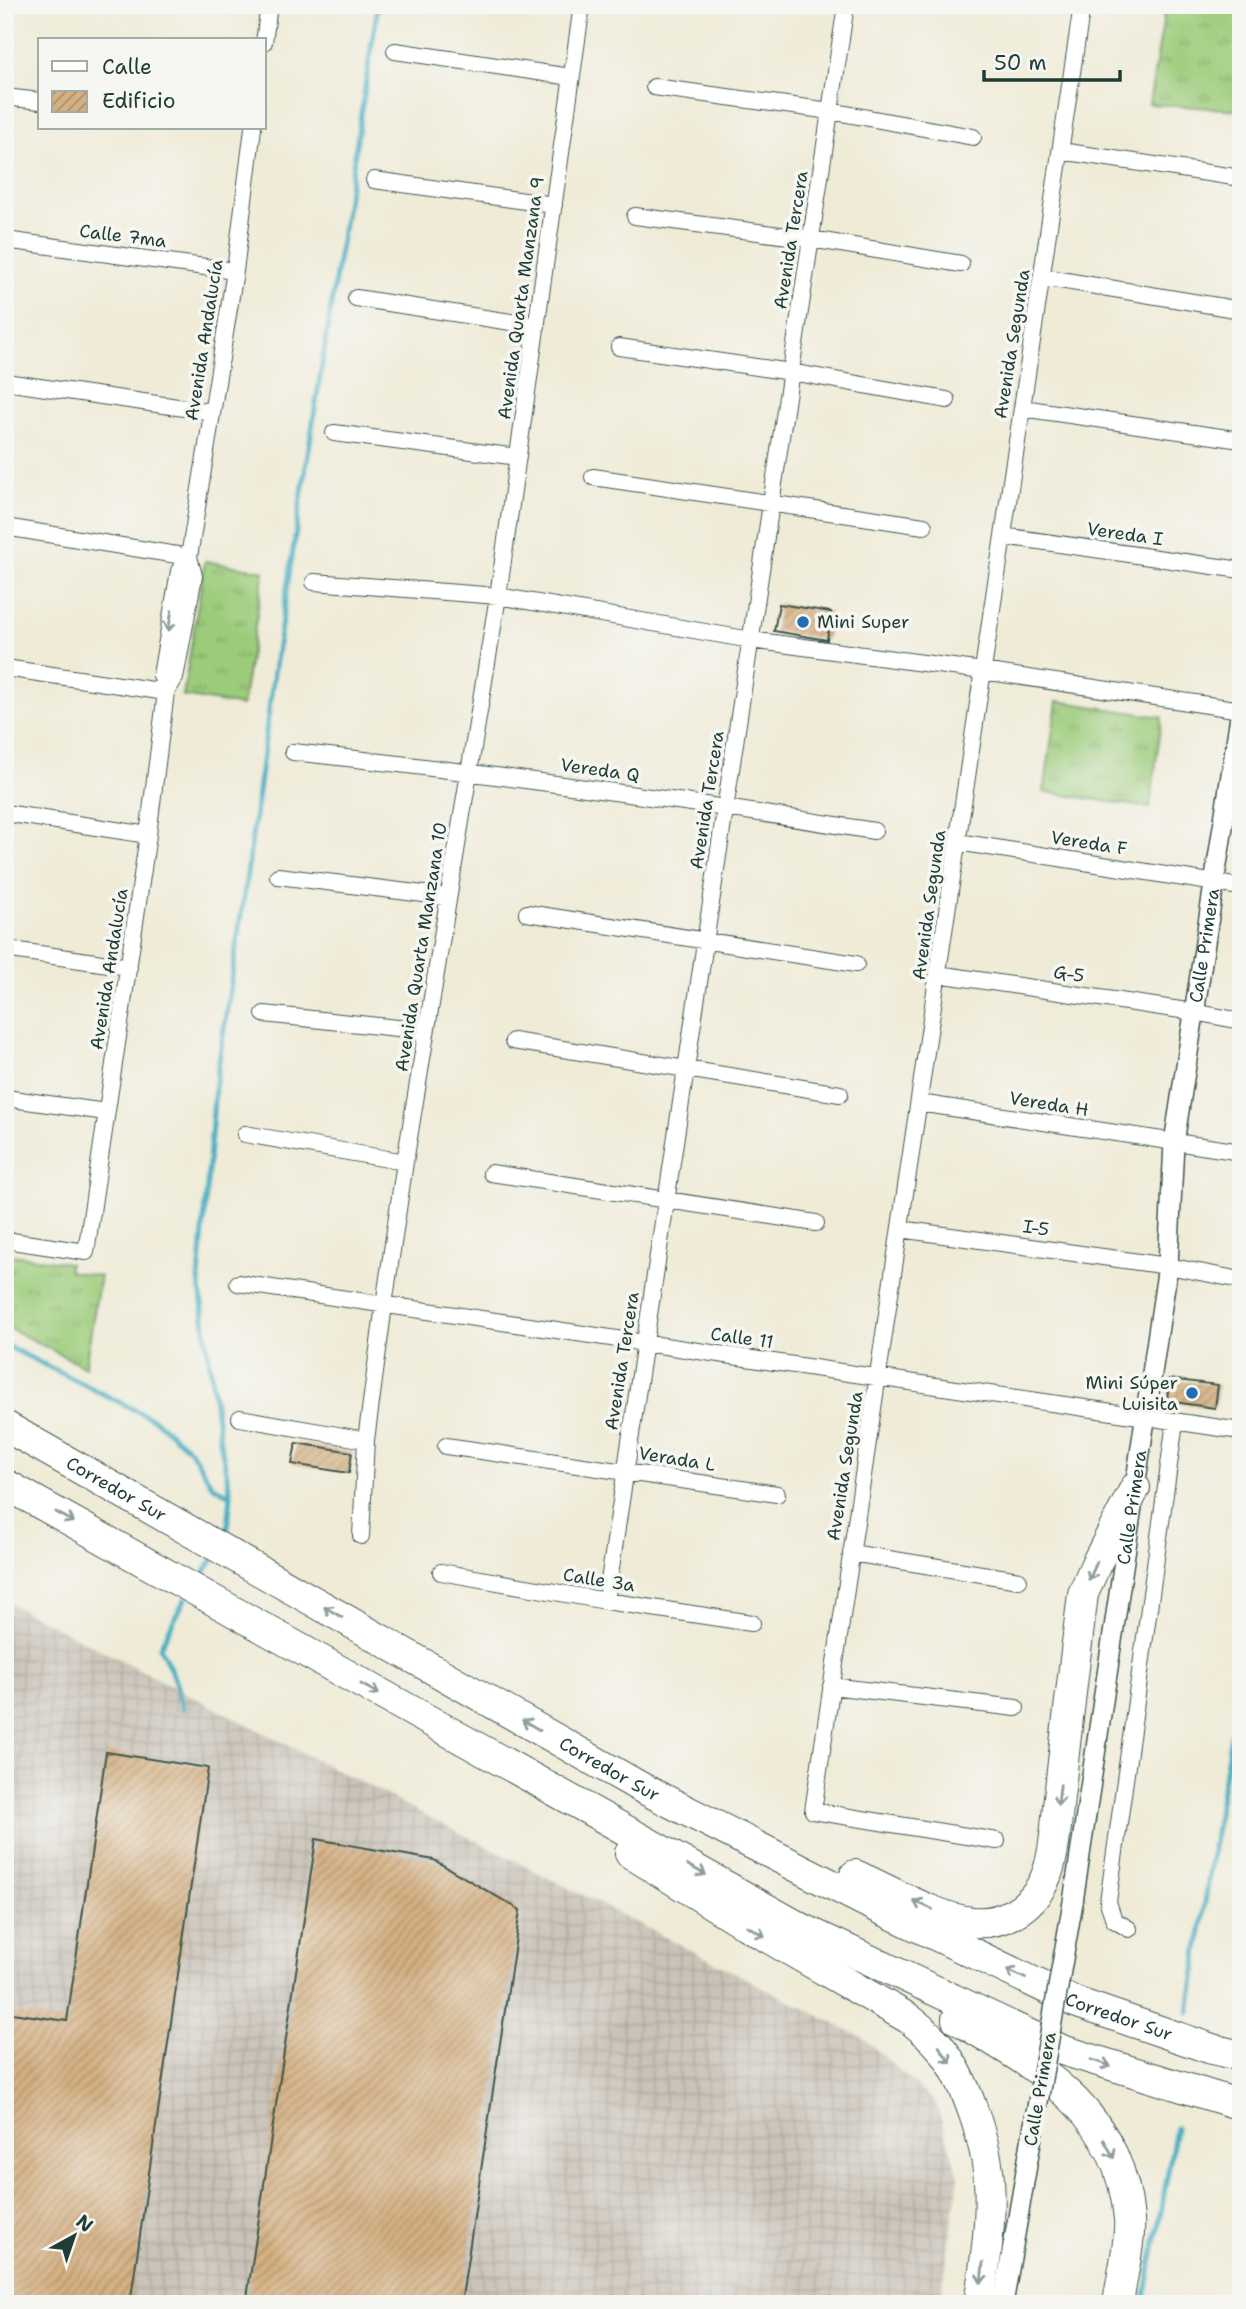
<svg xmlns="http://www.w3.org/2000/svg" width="1246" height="2309" viewBox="0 0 1246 2309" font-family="'Shantell Sans',sans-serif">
<defs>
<pattern id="industrial-grid" width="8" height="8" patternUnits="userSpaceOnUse" patternTransform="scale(1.75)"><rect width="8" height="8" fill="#cac3b8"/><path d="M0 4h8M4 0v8" fill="none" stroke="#ada89f"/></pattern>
<pattern id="grass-tufts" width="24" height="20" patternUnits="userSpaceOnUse" patternTransform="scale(1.75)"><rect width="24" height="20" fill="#9ccc7a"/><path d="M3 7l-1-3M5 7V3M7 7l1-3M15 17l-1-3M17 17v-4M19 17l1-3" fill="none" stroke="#7fa765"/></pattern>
<pattern id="building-hatch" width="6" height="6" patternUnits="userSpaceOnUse" patternTransform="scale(1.75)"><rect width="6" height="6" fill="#d5b082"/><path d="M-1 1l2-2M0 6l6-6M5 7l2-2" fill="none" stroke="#ac906b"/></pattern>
</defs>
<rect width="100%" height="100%" fill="#f6f6f2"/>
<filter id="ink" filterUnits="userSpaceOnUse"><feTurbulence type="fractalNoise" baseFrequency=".0143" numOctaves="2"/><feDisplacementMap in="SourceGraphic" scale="14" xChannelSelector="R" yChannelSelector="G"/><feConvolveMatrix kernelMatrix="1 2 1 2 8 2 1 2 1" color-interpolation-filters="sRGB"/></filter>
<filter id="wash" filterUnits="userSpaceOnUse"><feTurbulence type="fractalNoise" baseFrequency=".00686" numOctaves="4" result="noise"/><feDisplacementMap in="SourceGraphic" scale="28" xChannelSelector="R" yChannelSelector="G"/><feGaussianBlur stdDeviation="1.57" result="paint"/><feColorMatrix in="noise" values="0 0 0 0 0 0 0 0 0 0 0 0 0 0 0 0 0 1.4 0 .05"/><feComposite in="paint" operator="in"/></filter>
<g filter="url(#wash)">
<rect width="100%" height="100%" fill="#efebd7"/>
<path fill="url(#industrial-grid)" d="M5,1601L863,2038L936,2103L959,2176L940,2304H5Z"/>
<path fill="url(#grass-tufts)" stroke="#5e8457" stroke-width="2" d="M1166,5L1241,13V110L1149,104Z
M205,561L264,571L242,706L183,696Z
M1057,701L1162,717L1150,808L1044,792Z
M5,1254L69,1263V1271L100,1276L85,1367L5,1326Z"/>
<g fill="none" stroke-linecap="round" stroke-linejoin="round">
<path stroke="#44aec2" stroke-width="5" d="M5,1345L155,1420L191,1451L212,1485L231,1496
M227,1534L231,1496L219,1435L199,1279L215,1088L246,882L274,672L378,5
M200,1580L215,1555
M183,1709L174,1677L160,1647L185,1599
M1189,2012L1219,1807L1241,1677
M1144,2304L1176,2128"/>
</g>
<g id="blocks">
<path fill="url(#building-hatch)" d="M779,604L831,612L827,640L774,631Z
M1169,1379L1218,1385L1215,1408L1167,1401Z
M296,1443L352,1452L349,1473L292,1464Z
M106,1752L208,1768L130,2304H5V2012L67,2021Z
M316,1839L434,1860L520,1910L461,2304H246Z"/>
</g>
</g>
<g filter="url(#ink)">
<use href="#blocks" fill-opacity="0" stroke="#3e574c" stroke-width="2"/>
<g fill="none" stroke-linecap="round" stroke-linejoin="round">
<g stroke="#3e574c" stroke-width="18">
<path id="minor" d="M264,42L269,5
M395,51L571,77
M654,87L830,111L973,137
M5,97L40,101
M1061,151L1241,178
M374,180L554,205
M635,216L811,239L961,264
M5,240L235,271
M1042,277L1241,310
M356,298L537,326
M619,347L791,372L947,400
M5,382L212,412
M1022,408L1241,440
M334,433L518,457
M593,477L924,526
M5,527L189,557
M1003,536L1241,570
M314,582L498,596L751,640L983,671L1241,710
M5,668L166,692
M166,692L175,678L194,576L189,557L235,271L253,128
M293,752C488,773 681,800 874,831
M5,813L148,835
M958,842L1241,887
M278,876L448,897
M527,913L856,964
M5,949L129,967
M938,974L1194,1012L1241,1021
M264,1014L426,1031
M513,1041L840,1094
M5,1098L106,1112
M919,1103L1241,1152
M245,1134L405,1162
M491,1173L816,1223
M900,1229L1168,1266L1241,1280
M5,1240L86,1252L148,835L166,692L161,675L179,571L189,557
M238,1283L1241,1431
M240,1418L366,1440
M446,1446L777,1494
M361,1536L366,1440L384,1305L405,1162L498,596L582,5
M851,1553L1019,1580
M441,1572L606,1601L752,1623
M606,1601L846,5
M831,1686L1016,1708
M997,1841L813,1811L1082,5
M1129,1929L1114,1920L1108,1902L1175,1422"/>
</g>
<g stroke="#3e574c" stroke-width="22">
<g id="tertiary">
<path id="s1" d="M1073,1902L1168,1266L1174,1143L1241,710"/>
<path d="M1003,2304L1036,2113"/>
</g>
</g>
<g stroke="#3e574c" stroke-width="32">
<g id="motorway">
<path id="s2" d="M5,1426L642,1788L860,1899L1075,2002L1212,2049L1241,2056"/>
<path d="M5,1484L799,1927L1062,2050L1241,2105"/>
<path d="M630,1853L746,1925L908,2018C922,2029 936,2040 946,2055C967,2084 987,2146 989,2181C992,2221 985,2264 979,2304"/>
<path d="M855,1875C886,1888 940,1920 973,1922C1001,1925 1030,1908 1043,1883C1056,1858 1056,1817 1060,1789C1067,1724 1075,1659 1083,1594L1095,1566L1135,1488"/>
<path d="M957,2019C1041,2069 1120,2111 1129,2219C1131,2240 1121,2281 1118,2304"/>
</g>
</g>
<use href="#minor" stroke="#fff" stroke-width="16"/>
<use href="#tertiary" stroke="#fff" stroke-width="19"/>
<use href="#motorway" stroke="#fff" stroke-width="30"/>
<g stroke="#3e574c" stroke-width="22" stroke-linecap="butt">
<path id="tertiary-bridge" d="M1036,2113L1073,1902"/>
</g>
<use href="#tertiary-bridge" stroke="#fff" stroke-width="19"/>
</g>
<defs><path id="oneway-shaft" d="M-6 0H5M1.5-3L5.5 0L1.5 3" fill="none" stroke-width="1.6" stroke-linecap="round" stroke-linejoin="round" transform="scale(1.75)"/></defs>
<g stroke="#8f9e9a">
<use href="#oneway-shaft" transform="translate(170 621) rotate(100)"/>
<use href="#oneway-shaft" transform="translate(65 1517) rotate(29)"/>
<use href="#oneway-shaft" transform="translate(1093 1571) rotate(113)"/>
<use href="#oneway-shaft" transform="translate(333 1612) rotate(-150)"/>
<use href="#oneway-shaft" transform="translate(370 1689) rotate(29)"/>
<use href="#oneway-shaft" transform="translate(531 1725) rotate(-150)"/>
<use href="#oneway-shaft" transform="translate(1059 1795) rotate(97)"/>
<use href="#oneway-shaft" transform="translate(697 1870) rotate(29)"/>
<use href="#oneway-shaft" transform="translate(923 1905) rotate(-156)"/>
<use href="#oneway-shaft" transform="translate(756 1931) rotate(30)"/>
<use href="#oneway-shaft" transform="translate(1016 1974) rotate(-154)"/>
<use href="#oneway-shaft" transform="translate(945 2055) rotate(55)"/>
<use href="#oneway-shaft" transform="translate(1101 2063) rotate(18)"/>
<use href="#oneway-shaft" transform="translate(1109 2149) rotate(61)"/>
<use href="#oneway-shaft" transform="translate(982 2273) rotate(96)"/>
</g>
</g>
<g fill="#1f6fb2" stroke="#f6f6f2" stroke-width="2.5">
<circle cx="803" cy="622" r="7"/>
<circle cx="1192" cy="1393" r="7"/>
</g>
<g text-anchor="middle" stroke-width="7" stroke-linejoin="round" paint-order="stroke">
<g font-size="18" fill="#1f3d34" stroke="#f6f6f2">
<text transform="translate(123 236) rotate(7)" y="6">Calle 7ma</text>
<text transform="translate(791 240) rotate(-81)" y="6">Avenida Tercera</text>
<text transform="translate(521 298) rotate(-82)" y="6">Avenida Quarta Manzana 9</text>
<text transform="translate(204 340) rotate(-81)" y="6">Avenida Andalucía</text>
<text transform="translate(1012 344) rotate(-81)" y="6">Avenida Segunda</text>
<text transform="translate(1125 534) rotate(8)" y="6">Vereda I</text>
<text transform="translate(600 770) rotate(8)" y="6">Vereda Q</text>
<text transform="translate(707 800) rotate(-81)" y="6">Avenida Tercera</text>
<text transform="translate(1089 843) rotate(9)" y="6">Vereda F</text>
<text transform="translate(929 905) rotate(-82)" y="6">Avenida Segunda</text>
<text dy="6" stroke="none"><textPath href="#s1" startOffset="966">Calle Primera</textPath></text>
<text transform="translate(421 947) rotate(-81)" y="6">Avenida Quarta Manzana 10</text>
<text transform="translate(109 969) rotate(-81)" y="6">Avenida Andalucía</text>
<text transform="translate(1069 974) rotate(8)" y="6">G-5</text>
<text transform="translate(1049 1104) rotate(9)" y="6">Vereda H</text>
<text transform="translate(1036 1228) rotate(8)" y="6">I-5</text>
<text transform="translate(742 1338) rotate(8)" y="6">Calle 11</text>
<text transform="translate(622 1361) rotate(-81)" y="6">Avenida Tercera</text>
<text transform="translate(677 1459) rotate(9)" y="6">Verada L</text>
<text transform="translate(845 1466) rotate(-81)" y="6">Avenida Segunda</text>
<text dy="6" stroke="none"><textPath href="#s2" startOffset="128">Corredor Sur</textPath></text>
<text dy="6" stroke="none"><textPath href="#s1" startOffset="399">Calle Primera</textPath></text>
<text transform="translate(599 1580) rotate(9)" y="6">Calle 3a</text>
<text dy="6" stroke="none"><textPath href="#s2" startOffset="695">Corredor Sur</textPath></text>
<text dy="6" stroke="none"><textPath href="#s2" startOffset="1262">Corredor Sur</textPath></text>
<text transform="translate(1040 2089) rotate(-80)" y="6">Calle Primera</text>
</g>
<g font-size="18" fill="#1f3d34" stroke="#f6f6f2" text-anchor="start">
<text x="817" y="628">Mini Super</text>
<text x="1178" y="1389" text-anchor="end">Mini Súper<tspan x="1178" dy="21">Luisita</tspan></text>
</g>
</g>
<rect width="1246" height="2309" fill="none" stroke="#f6f6f2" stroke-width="28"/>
<rect x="38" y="38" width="228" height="91" fill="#f6f6f2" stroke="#a0aca6" stroke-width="2"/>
<rect x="52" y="61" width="35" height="10" fill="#ffffff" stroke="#a0aca6" stroke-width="2"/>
<text x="102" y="74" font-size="21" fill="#1f3d34">Calle</text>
<rect x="52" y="91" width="35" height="21" fill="url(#building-hatch)" stroke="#a0aca6" stroke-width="2"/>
<text x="102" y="108" font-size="21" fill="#1f3d34">Edificio</text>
<g transform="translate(74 2236) rotate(40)" stroke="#f6f6f2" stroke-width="5" paint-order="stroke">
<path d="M0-5L12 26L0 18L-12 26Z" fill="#1f3d34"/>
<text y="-10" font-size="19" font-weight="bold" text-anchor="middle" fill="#1f3d34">N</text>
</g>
<path d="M984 70v10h136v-10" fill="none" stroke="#1f3d34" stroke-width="3.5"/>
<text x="994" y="70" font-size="21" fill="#1f3d34" stroke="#f6f6f2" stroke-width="5" paint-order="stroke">50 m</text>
</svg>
